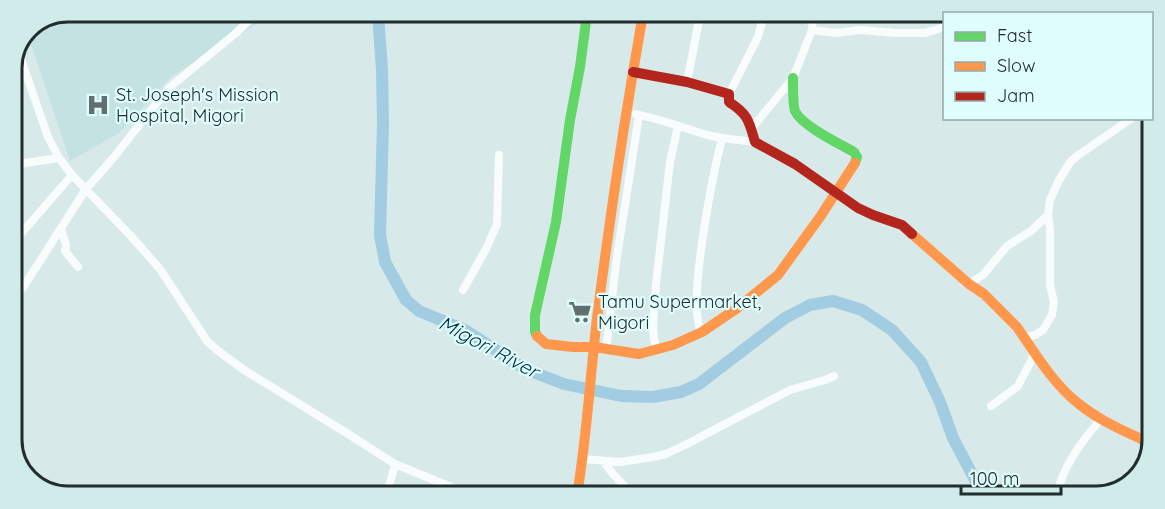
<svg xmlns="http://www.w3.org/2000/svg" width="1165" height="509" viewBox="0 0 1165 509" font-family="Quicksand,sans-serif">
<rect width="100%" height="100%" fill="#d8e9e9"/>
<path fill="#c4e2e2" d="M69,12L273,13L271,15L172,76L119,133L70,161L27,32L29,28Z"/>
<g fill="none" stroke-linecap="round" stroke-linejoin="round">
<path stroke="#a1cce1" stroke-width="12" d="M378,13L382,70L383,123L380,235L385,262L406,300L419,311L465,330L525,369L564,384L621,396L653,397L681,392L699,384L785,318L810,305L833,301L862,310L892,330L921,362L940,402L953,438L984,497"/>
<path stroke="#f9fcfc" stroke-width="8" d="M812,30L837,33L859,30L895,33H925L944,27
M19,50L23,65L48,137L59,158L72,175L130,235L160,269L207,341L217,350L244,370L345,432L395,464L468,494
M687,82L700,15
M729,94L758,37L764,15
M1152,106V105
M636,114L663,121L707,135L722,138
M752,128L793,78L812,30L813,15
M12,165L59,158
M61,229L66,245L65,251L78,267
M12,244L72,175
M969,284L983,275L1007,246L1031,231L1048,215
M463,290L486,249L497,224L499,155
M12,301L24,286L86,189L114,157L159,100L170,87L236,33L257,13
M702,332C685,309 714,170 722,138L755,142
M1025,337L1035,335L1043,330L1052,315L1054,302L1050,285V229L1048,215L1050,200L1059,180L1071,161L1080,154L1132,118
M657,349L654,339L653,326L656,284L670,162L678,126
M606,350L616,263L639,115
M991,406L1018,386L1035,353
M583,459L620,462L653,457L666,454L687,444L790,390L825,380L834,376
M603,461L613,474L633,495
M387,494L395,464
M1056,497C1063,466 1081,442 1101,419"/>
<path stroke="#63d668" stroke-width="10" d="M793,78C793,85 793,106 795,111C802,126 840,144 854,152L857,157L855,163
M537,336L535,332V315L556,222L570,120L580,67L587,14"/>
<path stroke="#ff974d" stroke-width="10" d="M912,234L969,284L984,294L1017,327C1035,353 1054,385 1079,404C1100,421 1125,431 1149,443
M537,336L546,344L573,347H594L639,354L673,345L702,332L736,309L778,275L820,217L855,163
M577,495C587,436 590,377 597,318C610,216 625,115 643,14"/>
<path stroke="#b3261e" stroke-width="10" d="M633,72L687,82L729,94V102C748,114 749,121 755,142L795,164L858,208L873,215L902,225L912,234"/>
</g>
<defs>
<g id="hospital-bare" transform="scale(1.8)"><path d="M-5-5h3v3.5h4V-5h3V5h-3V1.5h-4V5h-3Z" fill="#626f6f" stroke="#defdfc" stroke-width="2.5" paint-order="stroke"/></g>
<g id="supermarket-bare" transform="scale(1.8)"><path d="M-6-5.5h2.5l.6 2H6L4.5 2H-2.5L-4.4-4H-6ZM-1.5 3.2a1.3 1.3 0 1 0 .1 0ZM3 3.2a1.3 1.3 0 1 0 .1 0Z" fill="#626f6f" stroke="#defdfc" stroke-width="2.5" paint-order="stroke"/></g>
</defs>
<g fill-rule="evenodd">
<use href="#hospital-bare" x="98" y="105"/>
<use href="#supermarket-bare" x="580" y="312"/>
</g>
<g text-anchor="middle" stroke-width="4.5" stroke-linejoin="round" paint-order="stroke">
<g font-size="18" fill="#222d2d" stroke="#defdfc" text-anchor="start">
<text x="116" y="101">St. Joseph's Mission<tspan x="116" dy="21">Hospital, Migori</tspan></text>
<text x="598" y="308">Tamu Supermarket,<tspan x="598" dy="21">Migori</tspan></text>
</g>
<g font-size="20" font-style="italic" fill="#023146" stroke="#defdfc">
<text transform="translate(489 347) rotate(28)" y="7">Migori River</text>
</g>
</g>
<path d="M0 0H1165V509H0ZM68 22H1096A46 46 0 0 1 1142 68V440A46 46 0 0 1 1096 486H68A46 46 0 0 1 22 440V68A46 46 0 0 1 68 22Z" fill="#cfeceb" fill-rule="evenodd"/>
<path fill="none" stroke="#222d2d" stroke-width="3" d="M68 22H1096A46 46 0 0 1 1142 68V440A46 46 0 0 1 1096 486H68A46 46 0 0 1 22 440V68A46 46 0 0 1 68 22Z"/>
<rect x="943" y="12" width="210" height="108" fill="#defdfc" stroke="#93aaa9" stroke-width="1.5"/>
<rect x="955" y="32" width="30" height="9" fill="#63d668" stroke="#93aaa9" stroke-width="1.5"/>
<text x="997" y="42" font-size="18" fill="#222d2d">Fast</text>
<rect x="955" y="62" width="30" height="9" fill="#ff974d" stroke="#93aaa9" stroke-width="1.5"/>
<text x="997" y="72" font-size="18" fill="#222d2d">Slow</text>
<rect x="955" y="92" width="30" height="9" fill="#b3261e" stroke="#93aaa9" stroke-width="1.5"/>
<text x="997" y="102" font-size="18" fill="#222d2d">Jam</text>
<path d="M961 485v9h100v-9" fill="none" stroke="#222d2d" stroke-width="3"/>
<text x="970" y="485" font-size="18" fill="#222d2d" stroke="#defdfc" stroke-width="4.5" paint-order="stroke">100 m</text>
</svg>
